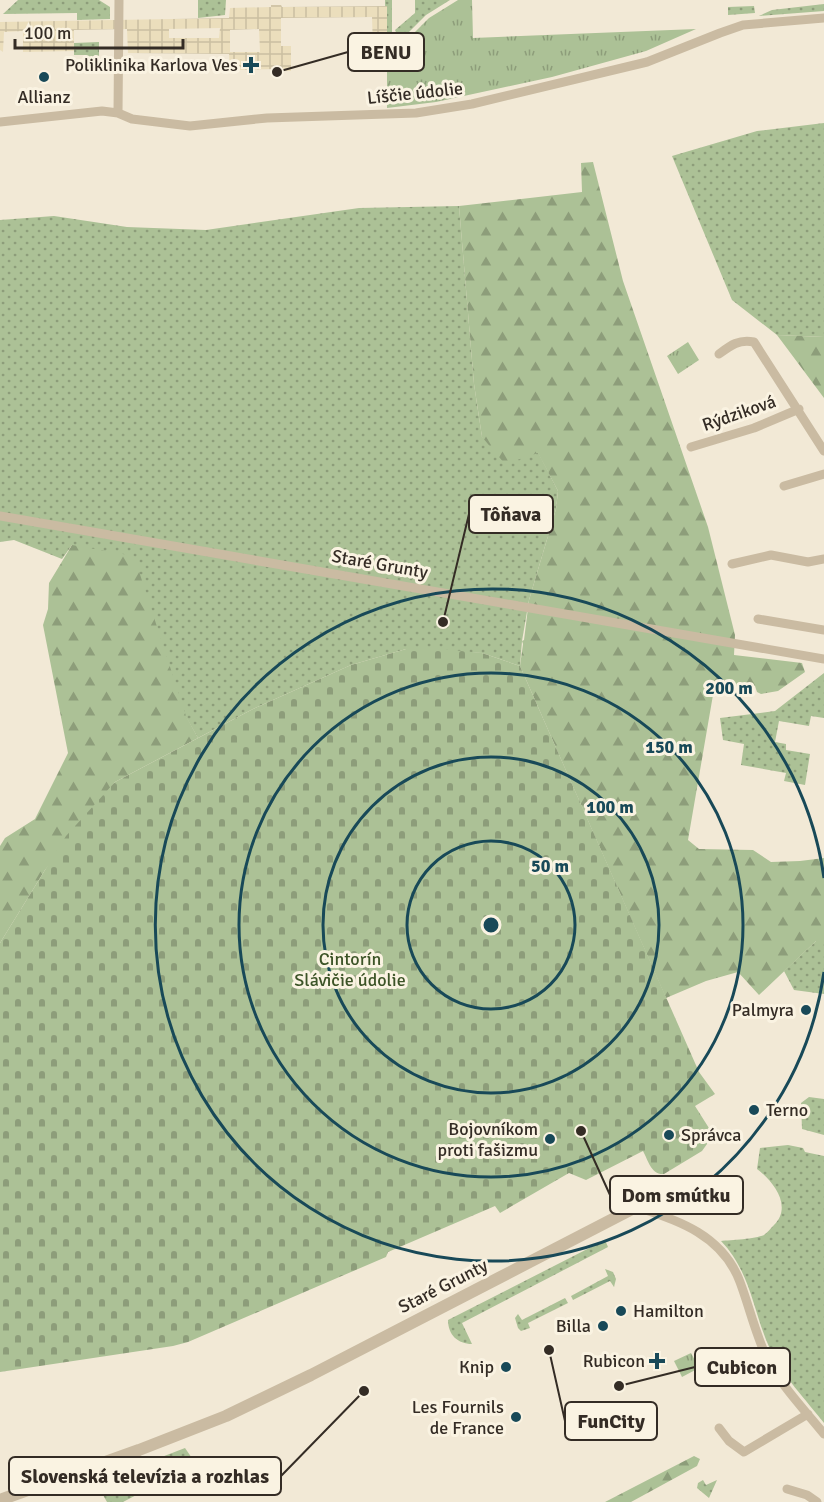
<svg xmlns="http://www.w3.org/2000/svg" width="824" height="1502" viewBox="0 0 824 1502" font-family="Signika,sans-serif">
<defs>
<pattern id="grass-dots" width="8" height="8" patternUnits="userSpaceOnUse" patternTransform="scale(1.5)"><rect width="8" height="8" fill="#acc196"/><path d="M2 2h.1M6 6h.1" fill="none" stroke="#8d9d7a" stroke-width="1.8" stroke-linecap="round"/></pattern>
<pattern id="forest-firs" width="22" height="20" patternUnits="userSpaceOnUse" patternTransform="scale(1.5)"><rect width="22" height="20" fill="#acc196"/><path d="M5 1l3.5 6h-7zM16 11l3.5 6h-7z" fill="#8d9d7a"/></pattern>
<pattern id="cemetery-stones" width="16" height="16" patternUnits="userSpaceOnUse" patternTransform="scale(1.5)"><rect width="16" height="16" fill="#acc196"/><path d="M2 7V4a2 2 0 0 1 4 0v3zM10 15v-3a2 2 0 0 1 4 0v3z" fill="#8d9d7a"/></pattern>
<pattern id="park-tufts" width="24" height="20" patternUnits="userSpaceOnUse" patternTransform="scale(1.5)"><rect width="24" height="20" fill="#acc196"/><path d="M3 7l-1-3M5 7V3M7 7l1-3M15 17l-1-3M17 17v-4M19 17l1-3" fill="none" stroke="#8d9d7a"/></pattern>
<pattern id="plaza-grid" width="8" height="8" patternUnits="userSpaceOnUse" patternTransform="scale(1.5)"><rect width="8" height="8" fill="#ebdebc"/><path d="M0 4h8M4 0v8" fill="none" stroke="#cabfa1"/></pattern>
</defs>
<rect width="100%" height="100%" fill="#f2e9d6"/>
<path fill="url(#grass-dots)" d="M18,0H99L110,7V19L77,20V13L3,14Z
M198,0H226L225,15L198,18Z
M385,0H392V33L398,44L386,55Z
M415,0H450L426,15L400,41L395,30L415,13Z
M824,4V11L759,16L772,10Z
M754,6L755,13L728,15V7Z
M99,42V63L94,70H88L85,55H74V43Z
M824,123V337L777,335L732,300L672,156L757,131Z
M459,206L474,384L482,437L538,452L558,491L556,509L529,600L522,641L520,666L482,653L406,649L351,665L253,709L198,738L186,717L72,545L62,559L14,540L0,542V220L54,216L127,227L206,230L359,208Z
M824,673V718L811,716L809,726L779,721L775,742L786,744V750L810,754L805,785L784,781L786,773L741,765L744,744L723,740L720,718L775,711Z
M816,941H824V994L794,990L784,971Z
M809,1097L824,1099V1135L802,1129L801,1103Z
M788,1145L803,1148L805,1152L824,1156V1423C807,1401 781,1374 770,1349C753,1312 751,1272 721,1241C731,1240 755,1239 764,1235C767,1233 771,1228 774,1225C793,1206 773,1181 757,1169L760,1148Z
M605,1240L608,1247L462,1323L472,1344C458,1344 448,1335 448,1320Z
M605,1269L613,1272L616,1279L614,1287L610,1281L573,1300L571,1296L608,1276Z
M565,1298L568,1303L528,1323L530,1328L521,1331L518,1328L515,1318L518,1314L522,1320Z
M185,1448L196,1464L123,1502H107L99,1488L102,1480Z
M703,1480L706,1485L717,1480L709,1498L697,1488L698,1483Z"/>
<path fill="url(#forest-firs)" d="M593,162L623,281L708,527L735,635L734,655L802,663L805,672L778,691L761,694L757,692L755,686L720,687L713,695L688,840L699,849L753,850L771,862L800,861L824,858V941H816L759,995L738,972L706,981L666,998L520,666L523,644L522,641L524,640L529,600L556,509L558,491L538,453L505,464L482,437L474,384L459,206L582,192L581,163Z
M777,335L824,337V398Z
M72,545L134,556L186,716L198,738L115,782L45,870L0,943V846L5,838L35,819L68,753L43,625L48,609L49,583Z
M694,1456L700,1459L697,1466L631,1502H605Z"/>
<path fill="url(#cemetery-stones)" d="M431,648L482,653L520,666L699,1072L715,1094L695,1106L714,1136L706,1140L707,1144L702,1151L664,1174C651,1175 648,1160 643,1151L586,1180L569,1173L500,1213L495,1206L388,1252L386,1257L188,1342L173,1346L0,1372V943L66,836L115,782L253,709L351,665L406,649Z"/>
<path fill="url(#park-tufts)" d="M458,0H472L473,38L696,29L646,51L552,77L436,102L387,108V60L429,18Z
M688,342L699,360L678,374L667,356Z
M691,1353L699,1368L682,1377L674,1361Z"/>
<path fill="url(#plaza-grid)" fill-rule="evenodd" d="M271,5H281L282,7L387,6V47H373L372,17L281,18V46H291V71H280V69L230,70L229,54L128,53L127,29L74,30V51L23,52V31L4,32L3,52L0,50V22L229,18L230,8L271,7ZM220,28L219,38H169V29ZM259,29L260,52H230V30Z"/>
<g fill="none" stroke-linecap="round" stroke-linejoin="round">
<path stroke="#cabba2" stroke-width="9" d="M118,113L119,0
M0,122L102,111L118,113L132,119L190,126L267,118L416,113L472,104L647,62L720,33L743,25L824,18
M719,354C731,345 739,339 754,342L824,451
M691,447L754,428L799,409
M784,486L824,474
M0,516L824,659
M732,564L771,555L808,562L824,559
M758,619L824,630
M636,1207C679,1220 723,1236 740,1282C749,1306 755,1332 766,1356C780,1385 804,1409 824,1434
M719,1428L729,1441L744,1452L808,1414
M787,1489L807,1495L817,1502"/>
<path stroke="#cabba2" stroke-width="12" d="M0,1500L139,1450L226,1416L311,1375L636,1207"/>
</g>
<g fill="none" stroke="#184958" stroke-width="3">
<circle cx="491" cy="925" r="84"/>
<circle cx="491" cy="925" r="168"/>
<circle cx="491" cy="925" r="252"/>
<path d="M824 972A336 336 0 1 1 824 878"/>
</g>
<g fill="#184958" stroke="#faf3e2" stroke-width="2">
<path d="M248 56h6v6h6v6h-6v6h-6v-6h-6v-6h6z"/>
<circle cx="44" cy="77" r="6"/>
<circle cx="806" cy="1010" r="6"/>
<circle cx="754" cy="1110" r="6"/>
<circle cx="669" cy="1135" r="6"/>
<circle cx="550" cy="1139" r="6"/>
<circle cx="621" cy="1311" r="6"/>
<circle cx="603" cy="1326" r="6"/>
<path d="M654 1352h6v6h6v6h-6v6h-6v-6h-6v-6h6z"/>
<circle cx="506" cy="1367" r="6"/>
<circle cx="516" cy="1417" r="6"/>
</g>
<g text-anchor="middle" stroke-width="6" stroke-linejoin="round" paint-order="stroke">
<g font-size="18" fill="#342c25" stroke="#faf3e2" text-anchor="end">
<text x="238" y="71">Poliklinika Karlova Ves</text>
<text x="44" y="103" text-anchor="middle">Allianz</text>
<text x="794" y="1016">Palmyra</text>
<text x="766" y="1116" text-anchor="start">Terno</text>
<text x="538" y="1135">Bojovníkom<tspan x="538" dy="21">proti fašizmu</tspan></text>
<text x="681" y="1141" text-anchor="start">Správca</text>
<text x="633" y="1317" text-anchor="start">Hamilton</text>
<text x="591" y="1332">Billa</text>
<text x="645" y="1367">Rubicon</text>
<text x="494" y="1373">Knip</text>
<text x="504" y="1413">Les Fournils<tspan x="504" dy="21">de France</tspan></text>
</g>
<g font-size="18" fill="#342c25" stroke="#faf3e2">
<text transform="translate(415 93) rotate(-6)" y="6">Líščie údolie</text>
<text transform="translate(739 413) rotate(-19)" y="6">Rýdziková</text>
<text transform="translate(380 564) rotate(10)" y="6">Staré Grunty</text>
<text transform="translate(443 1286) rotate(-27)" y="6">Staré Grunty</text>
</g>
<g font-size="18" fill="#3c5427" stroke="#faf3e2">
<text x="350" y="965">Cintorín<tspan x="350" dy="21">Slávičie údolie</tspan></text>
</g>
</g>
<circle cx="491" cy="925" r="9" fill="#184958" stroke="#faf3e2" stroke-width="3"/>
<g font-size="18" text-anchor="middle" font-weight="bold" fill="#184958" stroke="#faf3e2" stroke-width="6" stroke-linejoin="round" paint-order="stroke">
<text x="729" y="694">200 m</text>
<text x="669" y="753">150 m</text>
<text x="610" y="813">100 m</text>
<text x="550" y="872">50 m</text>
</g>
<path fill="none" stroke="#342c25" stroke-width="2" d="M277 72L348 52M443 622L469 514M581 1131L610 1195M619 1386L695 1367M549 1350L565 1421M364 1391L281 1476"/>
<g fill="#342c25" stroke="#faf3e2" stroke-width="2">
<circle cx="277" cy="72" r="6"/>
<circle cx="443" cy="622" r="6"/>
<circle cx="581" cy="1131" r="6"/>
<circle cx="619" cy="1386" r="6"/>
<circle cx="549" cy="1350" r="6"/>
<circle cx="364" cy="1391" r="6"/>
</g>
<g fill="#faf3e2" stroke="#342c25" stroke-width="2">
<rect x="348" y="33" width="76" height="38" rx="6"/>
<rect x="469" y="495" width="84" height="38" rx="6"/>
<rect x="610" y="1176" width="133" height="38" rx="6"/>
<rect x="695" y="1348" width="95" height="38" rx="6"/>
<rect x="565" y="1402" width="92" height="38" rx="6"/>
<rect x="9" y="1457" width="272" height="38" rx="6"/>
</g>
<g font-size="20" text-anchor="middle" font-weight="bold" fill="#342c25">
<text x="386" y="59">BENU</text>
<text x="511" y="521">Tôňava</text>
<text x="676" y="1202">Dom smútku</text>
<text x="742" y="1374">Cubicon</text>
<text x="611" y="1428">FunCity</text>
<text x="145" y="1483">Slovenská televízia a rozhlas</text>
</g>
<path d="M15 39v9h168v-9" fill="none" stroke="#342c25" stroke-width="3"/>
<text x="24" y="39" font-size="18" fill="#342c25" stroke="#faf3e2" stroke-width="4.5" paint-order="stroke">100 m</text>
</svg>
